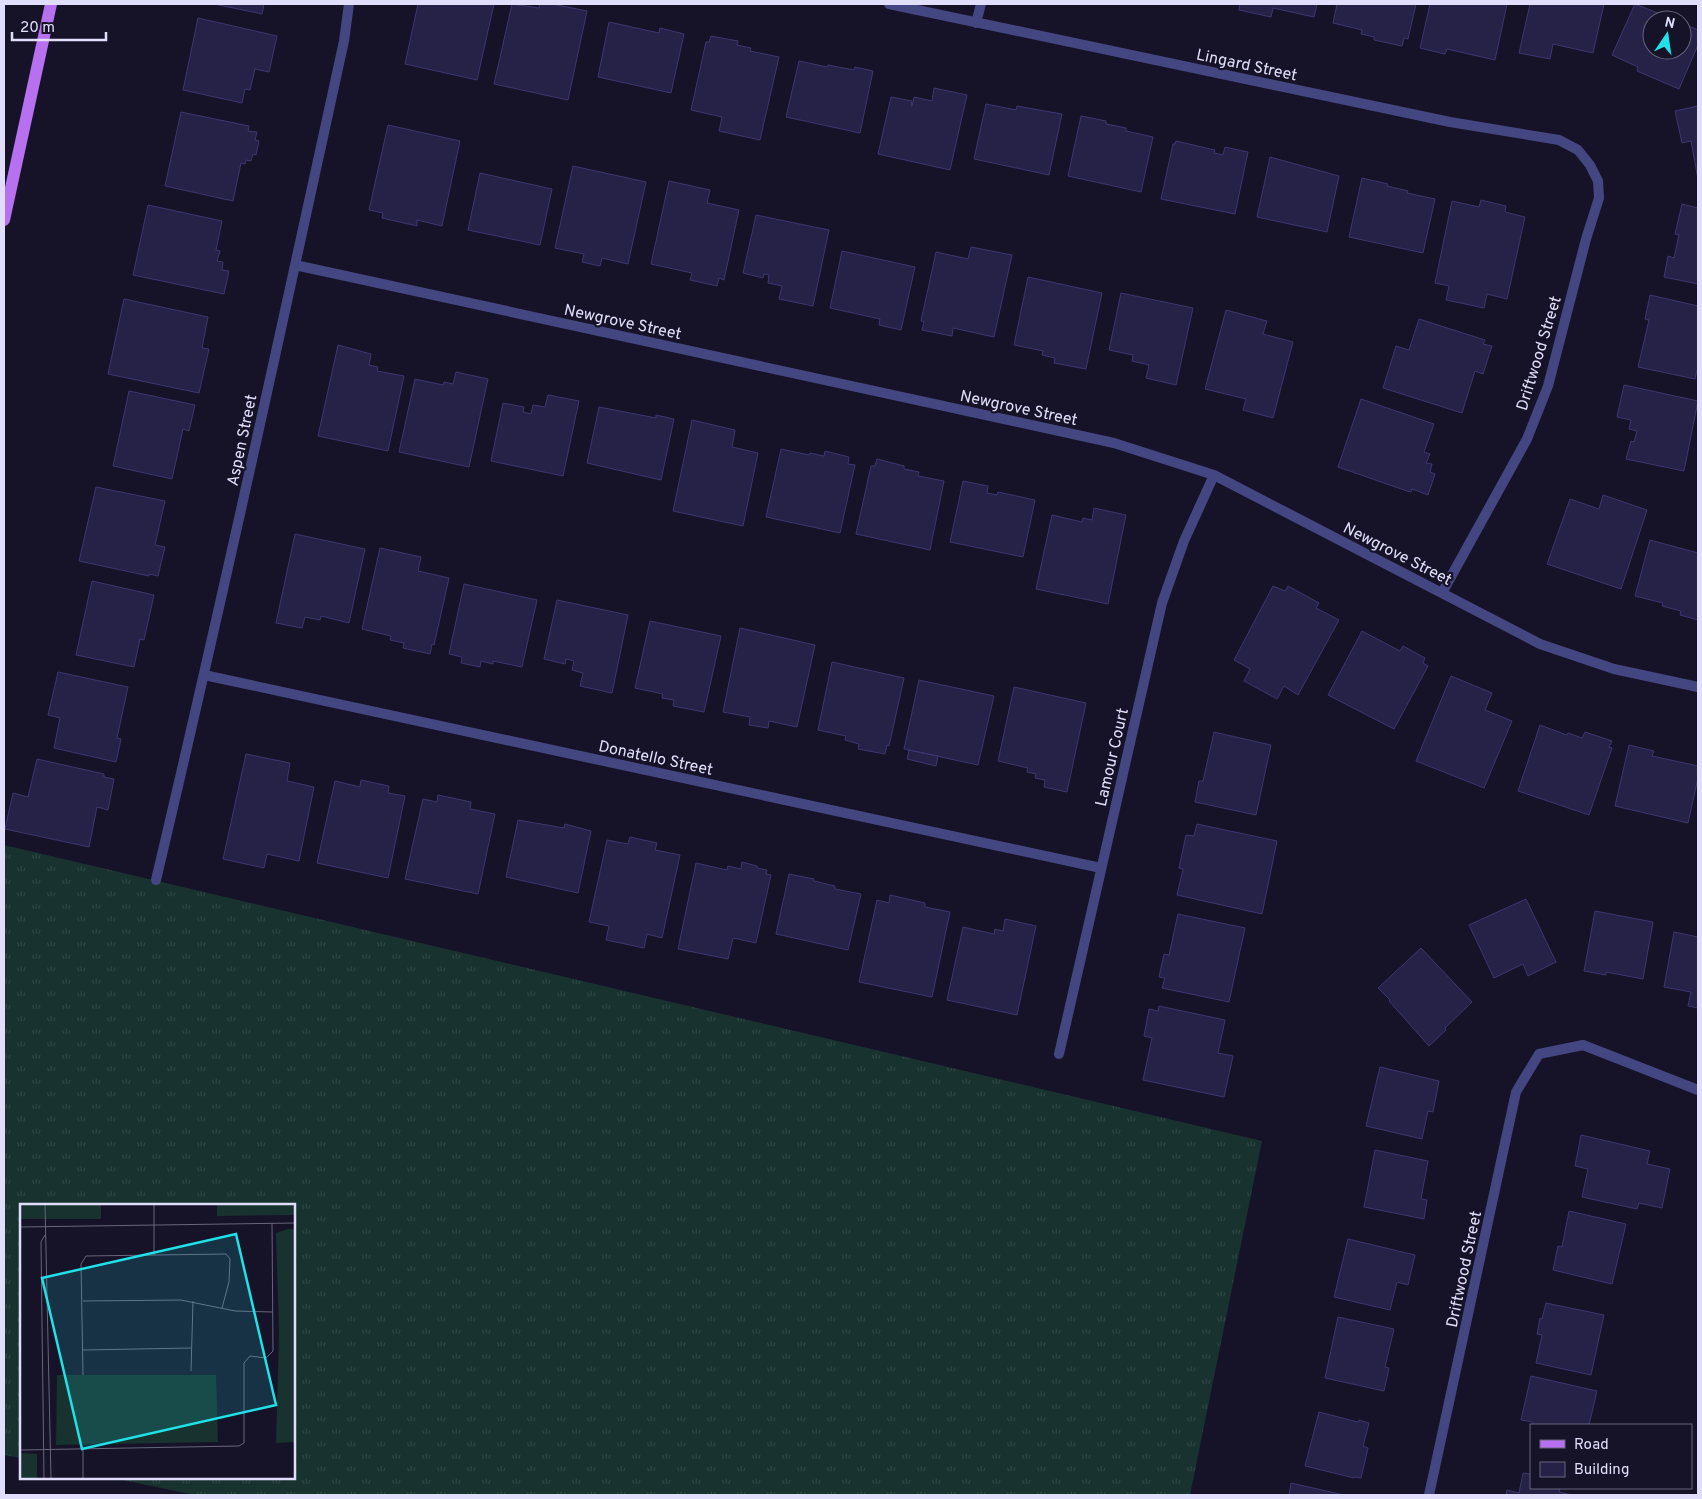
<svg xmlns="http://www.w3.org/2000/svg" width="1702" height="1499" viewBox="0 0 1702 1499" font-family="Overpass,sans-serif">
<defs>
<pattern id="grass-tufts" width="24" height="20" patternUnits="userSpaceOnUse" patternTransform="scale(1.25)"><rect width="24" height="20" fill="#17322f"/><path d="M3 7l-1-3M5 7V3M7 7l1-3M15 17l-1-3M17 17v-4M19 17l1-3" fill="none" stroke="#2d4644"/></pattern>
</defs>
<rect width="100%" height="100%" fill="#161328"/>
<path fill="url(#grass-tufts)" d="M4,845L1262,1141L1190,1495H195L113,1478H294V1205H21V1458L4,1455Z"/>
<path fill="#262147" stroke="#3e3671" d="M214,4H264L262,14Z
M418,4H494L477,80L405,64Z
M512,4L539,8L540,4H552L587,11L568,100L494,84Z
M1240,4H1317L1314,17L1273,8L1271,17L1239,10Z
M1337,4H1416L1408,39L1404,38L1402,46L1374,40V37L1361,34L1362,30L1333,23Z
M1430,4H1507L1495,60L1447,49L1445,54L1420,48Z
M1530,4H1604L1593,53L1553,44L1550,59L1519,53Z
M1635,4L1675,20H1652V50H1682V23L1698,30V45L1679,89L1637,71L1638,67L1612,55Z
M198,18L277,36L269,72L255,69L250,90L245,89L242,103L183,90Z
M609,22L659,33L660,28L684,34L671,93L598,77Z
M711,36L738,41L737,45L751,48L750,51L779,57L760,140L719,131L722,117L691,110L706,42H709Z
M799,61L827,67L828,65L854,70L855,67L873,71L860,133L786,117Z
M934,88L967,95L950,170L878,154L891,97L912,101L911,106H912L914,97L932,101Z
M986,104L1016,110L1017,106L1062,114L1049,175L974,159Z
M1698,106V179L1691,141L1682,143L1675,111Z
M181,112L249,126L248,131L257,132L255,140L259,141L256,155L253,154L251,161L246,160L245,164L241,163L233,201L165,186Z
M1081,116L1106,121V124L1126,128V131L1153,137L1141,192L1068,176Z
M388,125L460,141L442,226L417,220V226L382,218L383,213L369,210Z
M1176,141L1215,150L1214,153L1223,155L1225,147L1248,152L1235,214L1161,199L1173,144H1175Z
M1270,157L1339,176L1327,232L1257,217Z
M573,166L646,182L628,264L602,258L600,266L582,262L584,254L555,248Z
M480,173L552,189L540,245L468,230Z
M1362,178L1388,184L1387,186L1408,191L1407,193L1435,199L1423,253L1349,237Z
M669,181L710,190L707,203L739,210L724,280L719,278L717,286L690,280L692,273L651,264Z
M1481,200L1506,206L1505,212L1525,217L1507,299L1487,294L1484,308L1446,300L1449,286L1435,283L1452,201L1479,207Z
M1682,204L1698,208V284L1664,277L1668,256L1674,258L1679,235L1675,234Z
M148,205L222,221L216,250L220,251L217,261L223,262L222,270L229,271L224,294L133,275Z
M756,215L829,230L813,306L779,299L782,286L768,283L769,275L764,274L763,278L743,273Z
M971,247L1012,255L994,337L953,328L952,336L922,330L924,322L921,321L936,252L968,259Z
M842,251L915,267L901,330L879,325L880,319L830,308Z
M1028,277L1102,293L1086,369L1054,363L1055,358L1042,355L1043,351L1014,345Z
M1121,293L1193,308L1176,385L1146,378L1149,365L1132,361L1133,355L1109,350Z
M1650,295L1698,306V365L1695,379L1638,367L1649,320L1645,319Z
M124,299L208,317L202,348L209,349L199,393L108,374Z
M1226,310L1267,321L1263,334L1293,342L1273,418L1243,410L1246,399L1205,389Z
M1419,319L1485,340L1483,344L1492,346L1483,374L1475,371L1462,413L1383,388L1396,346L1409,350Z
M338,345L371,354L369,365L378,367L377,371L404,376L388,451L318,436Z
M456,372L488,379L469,467L399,452L415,379L443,385L444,382L453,384Z
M1624,385L1698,401L1684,471L1626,459L1631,441L1634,442L1637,431L1629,429L1631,420L1617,417Z
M129,391L195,405L189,431L183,429L172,479L113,466Z
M548,395L579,401L563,476L491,461L503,403L524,407L523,412L531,414L533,405L545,407Z
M1361,399L1434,424L1424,452L1430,454L1426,463L1432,464L1430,472L1435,474L1428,495L1412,489L1411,492L1407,491L1338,467Z
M599,407L656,418V415L674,419L661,480L587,463Z
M692,420L735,430L732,447L758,453L743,526L673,511Z
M781,449L809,455L810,453L824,456L825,451L849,457L848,464L855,465L840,533L766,517Z
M877,459L904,466V469L919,472L918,476L944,481L930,550L856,534L871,466H875Z
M963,481L988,486L987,493L997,495L998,492L1035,500L1023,557L950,542Z
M96,487L165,501L155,545L165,547L158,576L149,574V576L79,561Z
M1603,495L1647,510L1621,589L1547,564L1570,499L1599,509Z
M1094,508L1126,515L1108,604L1036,589L1052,515L1082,522L1083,518L1092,520Z
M295,534L365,549L349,623L321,616L320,620L305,617L302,628L276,623Z
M1650,540L1698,553V620L1680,615L1681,611L1662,606L1663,603L1635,596Z
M380,548L421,557L418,571L449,578L434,645L432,644L430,654L403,648L404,643L390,640L391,636L362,629Z
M92,581L154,595L144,640L140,639L134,667L76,655Z
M464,584L537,600L522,667L493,661V664L481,661L480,667L461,663L462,657L449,654Z
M1273,586L1285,591L1288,586L1319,603L1316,608L1339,620L1298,695L1284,686L1277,699L1244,681L1250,669L1234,660Z
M557,600L628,615L612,693L580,686L583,673L572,670L574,661L566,659L565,664L544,659Z
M650,621L721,636L704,712L673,706L674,700L662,698L663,694L635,688Z
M740,628L815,645L797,727L769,721L768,728L749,725L750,717L723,712Z
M1362,631L1400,651L1403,646L1425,658L1423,663L1428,666L1394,729L1328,695Z
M832,662L904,678L889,746L887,745L885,754L858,749L859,744L845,740L846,736L818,730Z
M58,672L128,687L117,738L121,739L116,762L54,748L60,718L48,715Z
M1451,676L1492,693L1485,710L1512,721L1484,788L1416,761Z
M919,680L994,696L978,765L904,749Z
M1014,687L1086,703L1067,792L1044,787L1045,780L1035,778L1036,774L1027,772L1028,768L998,761Z
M1540,725L1567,735L1568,733L1582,738L1585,732L1612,741L1609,747L1612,748L1589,815L1518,791Z
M1214,732L1271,745L1256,815L1195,802L1199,781H1203Z
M1629,745L1654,751L1652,756L1698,766V778L1688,823L1615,806Z
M909,750L938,756L936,766L907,759Z
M246,754L290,763L287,781L314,787L299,861L267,854L264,868L223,859Z
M37,759L104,774V777L114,779L108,810L97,807L89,847L5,829L13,793L28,797Z
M361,780L389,786L388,793L405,796L388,878L317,863L335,781L360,787Z
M438,795L471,802L470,809L495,814L478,894L405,879L423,799L437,802Z
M518,820L564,828L565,824L591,831L578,893L506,877Z
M1197,824L1277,841L1262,914L1177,895L1183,869L1179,868L1186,835L1194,836Z
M630,837L657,843L655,850L680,855L662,938L647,934L644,948L606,940L609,926L589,922L607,840L628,844Z
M742,862L757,866V868L767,870L766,874L771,875L756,943L733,938L728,959L678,949L696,863L727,870L728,866L741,869Z
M789,874L814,879V881L835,886V889L861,894L848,950L776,934Z
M890,895L925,903V907L950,912L932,997L859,982L877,900L889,903Z
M1526,899L1556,962L1528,976L1523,964L1494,978L1469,925Z
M1595,911L1653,922L1643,979L1606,972V975L1584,971Z
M1178,914L1245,928L1229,1002L1162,988L1165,978L1159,977L1164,954L1169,955Z
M1005,919L1036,926L1017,1015L947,1000L963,927L994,934L995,929L1003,931Z
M1674,932L1698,937V1008L1688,1006L1691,992L1664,987Z
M1421,948L1472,1002L1445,1028L1446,1030L1429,1046L1389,1001L1390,1000L1378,988Z
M1159,1006L1225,1020L1218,1053L1233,1056L1224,1097L1143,1080L1152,1038L1144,1036L1149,1009L1158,1011Z
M1380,1067L1439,1081L1433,1112L1428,1111L1422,1139L1366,1126Z
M1581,1135L1650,1151L1647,1164L1670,1169L1662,1208L1639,1203L1637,1209L1582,1197L1588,1169L1575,1166Z
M1375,1150L1428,1161L1421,1199L1427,1200L1424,1219L1364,1207Z
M1569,1211L1626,1224L1612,1284L1553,1270L1558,1246L1562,1247Z
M1348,1239L1415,1255L1408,1285L1397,1282L1390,1310L1334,1297Z
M1546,1303L1604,1315L1591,1375L1536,1363L1542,1335L1537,1334L1540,1318L1542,1319Z
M1338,1317L1394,1329L1385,1367L1389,1368L1384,1391L1325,1378Z
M1531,1376L1597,1391L1589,1425H1532L1533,1422L1521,1420Z
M1319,1412L1358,1422L1359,1420L1369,1423L1363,1446L1368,1448L1361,1478L1354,1477V1478L1305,1466Z
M1523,1473L1531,1474V1488H1560L1559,1492L1572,1495H1506L1507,1490L1519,1493Z
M1291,1483L1344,1495H1289Z"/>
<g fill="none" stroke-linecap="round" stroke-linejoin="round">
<path stroke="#444682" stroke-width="10" d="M889,4L1450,122L1559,140L1578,150L1590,165L1598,181L1599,198L1586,239L1548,386L1527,439L1442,593
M976,23L981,4
M295,265L1114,443L1214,475L1540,644L1614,669L1698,687
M204,675L1101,868
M156,880C222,601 283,321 344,41L349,4
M1059,1054L1162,603L1184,541L1214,475
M1429,1495L1516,1092L1539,1054L1583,1045L1698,1090"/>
<path stroke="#b771f0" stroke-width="12" d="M4,220L51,4"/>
</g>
<g text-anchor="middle" stroke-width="4.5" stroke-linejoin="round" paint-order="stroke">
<g font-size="16" fill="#e0defb" stroke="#161328">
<text transform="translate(1247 64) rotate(12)" y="6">Lingard Street</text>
<text transform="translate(623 321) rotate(12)" y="6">Newgrove Street</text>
<text transform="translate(1538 353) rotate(-73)" y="6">Driftwood Street</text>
<text transform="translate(1019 407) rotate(12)" y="6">Newgrove Street</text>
<text transform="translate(241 440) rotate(-78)" y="6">Aspen Street</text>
<text transform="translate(1398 553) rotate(27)" y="6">Newgrove Street</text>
<text transform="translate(656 757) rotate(12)" y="6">Donatello Street</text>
<text transform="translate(1111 757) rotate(-77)" y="6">Lamour Court</text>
<text transform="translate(1463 1269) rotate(-78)" y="6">Driftwood Street</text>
</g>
</g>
<g transform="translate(20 1204)">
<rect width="275" height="275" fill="#161328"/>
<path d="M0,0H81V15H0ZM197,0H275V11L197,12ZM268,25H275V238L256,239L259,130L256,29ZM37,171H196L198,238L36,241ZM0,249L17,250V275H0Z" fill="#17322f"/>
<path fill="none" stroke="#67647c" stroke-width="1" d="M25,0L31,275M134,0V51M0,23L275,19M63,97L161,96L215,107L253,108M63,146L171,144M171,167L173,97M63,171L61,60L66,52L206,50L210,55L209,78L202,104M63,245V275M0,246L219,242L224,239V159L230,152L246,154L253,147L252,19M24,275L21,38L25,31"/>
<path fill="#1fe1e7" fill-opacity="0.15" stroke="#1fe1e7" stroke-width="2.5" d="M216,30L256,201L62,245L22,74Z"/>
<rect width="275" height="275" fill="none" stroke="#e0defb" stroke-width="2.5"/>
</g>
<rect width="1702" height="1499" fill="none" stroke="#e0defb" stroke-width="10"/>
<rect x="1530" y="1424" width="162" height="65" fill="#161328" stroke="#67647c"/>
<rect x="1540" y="1440" width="25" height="8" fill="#b771f0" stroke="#67647c"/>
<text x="1574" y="1449" font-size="15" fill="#e0defb">Road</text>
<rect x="1540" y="1462" width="25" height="15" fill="#262147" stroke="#67647c"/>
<text x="1574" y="1474" font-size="15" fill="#e0defb">Building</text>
<g transform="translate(1667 35) rotate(13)"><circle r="24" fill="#161328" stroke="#67647c"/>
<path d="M0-4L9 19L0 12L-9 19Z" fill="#1fe1e7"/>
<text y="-8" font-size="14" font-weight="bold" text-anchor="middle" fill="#e0defb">N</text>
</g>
<path d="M12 32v8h94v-8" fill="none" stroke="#e0defb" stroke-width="2.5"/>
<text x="20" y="32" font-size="15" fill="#e0defb" stroke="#161328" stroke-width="4" paint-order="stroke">20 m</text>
</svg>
